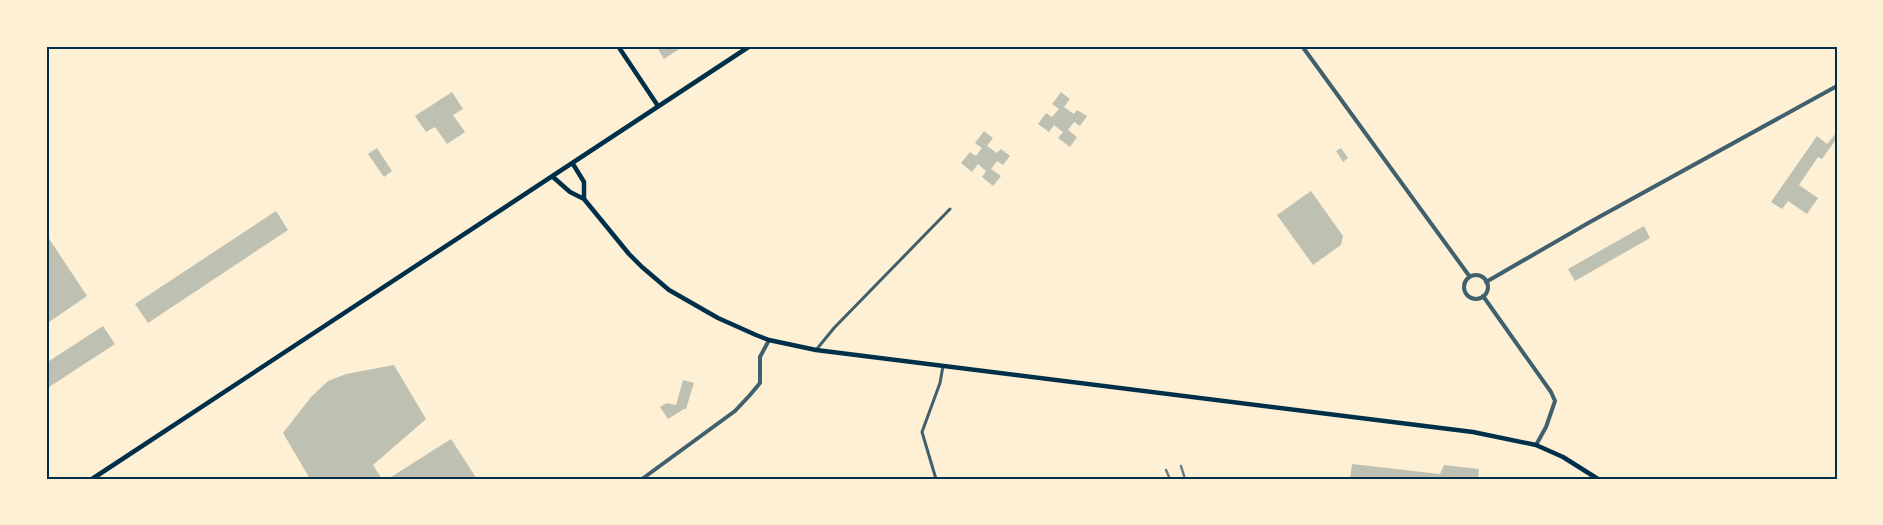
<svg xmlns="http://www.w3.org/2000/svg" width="1883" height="525" viewBox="0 0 1883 525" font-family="'PT Sans Narrow',sans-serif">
<rect width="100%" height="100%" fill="#fdf0d5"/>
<path fill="#bec0b2" d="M656,46H684L664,59Z
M452,92L463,109L453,115L465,132L447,144L435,127L426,132L415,116Z
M1061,92L1070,99L1064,107L1074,114L1077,110L1087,116L1080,126L1074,122L1068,130L1077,137L1070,147L1058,138L1063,132L1054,125L1049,132L1038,124L1046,113L1052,117L1059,109L1052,104Z
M984,131L993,138L987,146L997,153L1001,149L1010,156L1003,165L997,161L991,169L1001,176L993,186L982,177L986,171L978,164L972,172L961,163L970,152L976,156L982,148L975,143Z
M1837,132V143L1835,141L1822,159L1818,157L1799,185L1818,198L1807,214L1788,201L1782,209L1771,202L1817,136L1827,144Z
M377,148L392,171L384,177L368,154Z
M1341,148L1348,158L1343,162L1336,151Z
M1311,191L1343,236L1341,245L1313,265L1277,215Z
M276,211L288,230L148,323L135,304Z
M1644,226L1650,238L1575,281L1568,269Z
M46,234L87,296L46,324Z
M103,326L115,344L46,389V363Z
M394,365L426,419L373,465L382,479H310L283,433L311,397L328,381L346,374Z
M683,380L694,383L686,409H684L668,419L660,407L667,403L676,405Z
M451,439L477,479H388Z
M1352,464L1440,474L1444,465L1479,469L1478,479H1350Z"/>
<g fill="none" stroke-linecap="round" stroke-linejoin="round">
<path stroke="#3f606c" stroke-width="3" d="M816,350L834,328L950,209
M936,479L922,432L940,383L943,366"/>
<path stroke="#3f606c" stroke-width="4" d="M1302,46L1470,277
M1464 287a12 12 0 1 1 24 0a12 12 0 1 1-24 0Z
M1486,282L1590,222L1837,86
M1483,296L1551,392L1555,401L1546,427L1536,445
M642,479L735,411L750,395L760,383V357L769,340"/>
<path stroke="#003049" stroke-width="4.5" d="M618,46L658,106
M573,164L584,182V199
M553,177L570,192L584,199L629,254L642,267L669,290L718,318L756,335L769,340L816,350L1473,432L1536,445L1563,457L1598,479
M92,479L750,46"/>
<path stroke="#657d81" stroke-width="2.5" d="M1181,466L1185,479
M1166,470L1170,479"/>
</g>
<rect width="1883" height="525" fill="none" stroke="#fdf0d5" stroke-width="95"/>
<rect x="48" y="48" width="1788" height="430" fill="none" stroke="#003049" stroke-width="2"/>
</svg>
